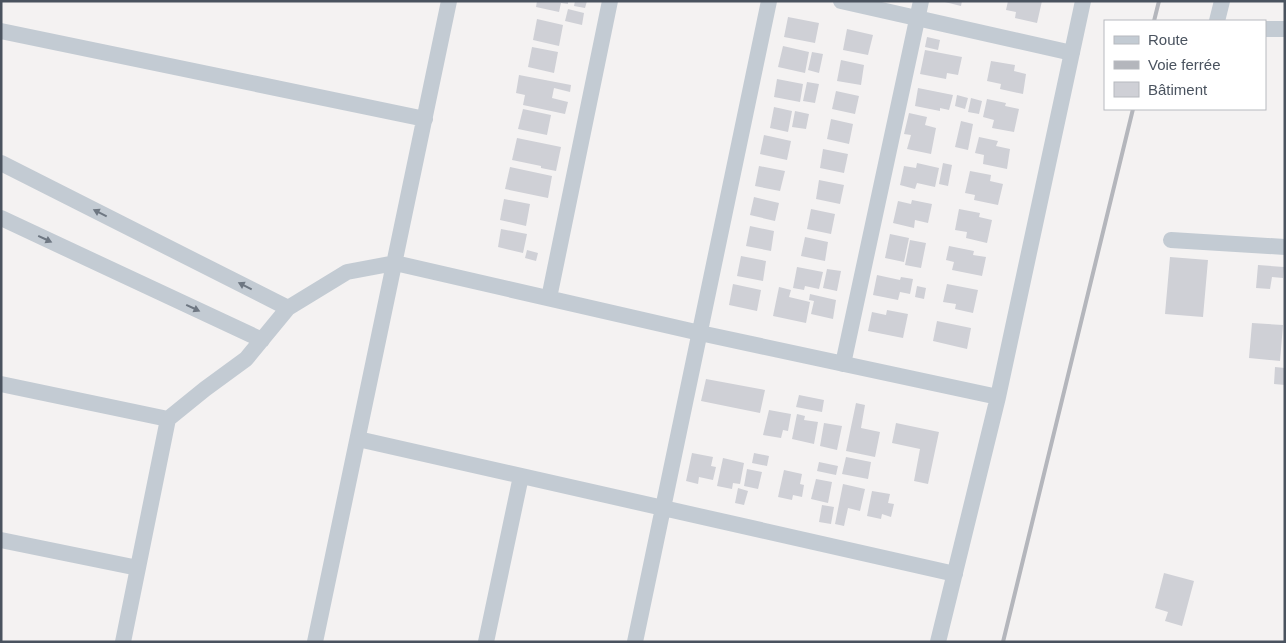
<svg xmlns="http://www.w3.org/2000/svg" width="1286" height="643" viewBox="0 0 1286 643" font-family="Helvetica,sans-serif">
<rect width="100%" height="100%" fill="#f4f2f2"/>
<path fill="#cfd0d6" d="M537,1H568V4L561,3L559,12L536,7Z
M575,1H587L585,8L574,6Z
M941,1H962L961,6Z
M1008,1H1042L1037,23L1015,18L1016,12L1006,10Z
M568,9L584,13L582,25L565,21Z
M788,17L819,23L815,43L784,37Z
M537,19L563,25L559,46L533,40Z
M847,29L873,35L868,55L843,50Z
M927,37L940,40L938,50L925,47Z
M783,46L809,52L805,73L778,67Z
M532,47L558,52L554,73L528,67Z
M925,50L962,57L958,75L947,73L946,79L920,74Z
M812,52L823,54L819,73L808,70Z
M841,60L864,65L861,85L837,81Z
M991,61L1015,65L1014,71L1026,74L1023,94L1000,89L1001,84L987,81Z
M519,75L571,85L570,92L554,88L552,98L568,102L565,114L523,105L525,95L516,93Z
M777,79L803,84L800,102L774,97Z
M807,82L819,84L815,103L803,101Z
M918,88L953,95L949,110L940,108V111L915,106Z
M836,91L859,96L855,114L832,109Z
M957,95L968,98L965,109L955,106Z
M971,98L982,101L979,114L968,112Z
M987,99L1006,103L1005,106L1019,109L1014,132L992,128L994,120L983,117Z
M774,107L792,111L788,132L770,128Z
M523,109L551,115L547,135L518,129Z
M795,111L809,114L806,129L792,127Z
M909,113L927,117L925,125L936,128L931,154L907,149L911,135L904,134Z
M831,119L853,124L849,144L827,139Z
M961,121L973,124L968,150L955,147Z
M764,135L791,141L787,160L760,154Z
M979,137L998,141L996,146L1010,149L1007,169L983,164L984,155L975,153Z
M517,138L561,147L556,171L541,168V166L512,160Z
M823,149L848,154L844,173L820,168Z
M917,163L939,168L935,187L917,183L915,189L900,185L904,166L916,168Z
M943,163L952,165L948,186L939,184Z
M759,166L785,171L780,191L755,186Z
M510,167L552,176L548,198L505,189Z
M970,171L991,175L990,181L1003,184L998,205L974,200L975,195L965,193Z
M819,180L844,185L840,204L816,199Z
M754,197L779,203L775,221L750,215Z
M504,199L530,204L526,226L500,220Z
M912,200L932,204L928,223L915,220L914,228L893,223L898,201L911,204Z
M811,209L835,214L831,234L807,229Z
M959,209L980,213L979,217L992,220L987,243L966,238L967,232L955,230Z
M750,226L774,231L771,251L746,246Z
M501,229L527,234L523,253L498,247Z
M890,234L909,238L904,262L885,258Z
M805,237L828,242L825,261L801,256Z
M910,240L926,243L921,268L905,265Z
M949,246L974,251L973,255L986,257L982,276L952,270L954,262L946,260Z
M527,250L538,253L536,261L525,258Z
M741,256L766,261L763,281L737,276Z
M1170,257L1208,260L1203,317L1165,314Z
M1258,265L1284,267L1283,278L1272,277L1270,289L1256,288Z
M797,267L823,272L819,289L805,286L804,290L793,288Z
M827,269L841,271L837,291L823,288Z
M877,275L900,280L901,277L913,279L910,294L900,292L898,300L873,295Z
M733,284L761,290L757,311L729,305Z
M947,284L978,290L973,313L955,309L956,304L943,302Z
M917,286L926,288L924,299L915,297Z
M779,287L791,290L789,297L810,302L806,323L773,316Z
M810,294L836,300L833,319L811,314L814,301L809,300Z
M887,310L908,314L903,338L868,331L872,312L886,315Z
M937,321L971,328L967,349L933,341Z
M1252,323L1283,325L1280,361L1249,358Z
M1275,367L1285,368V385L1274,384Z
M706,379L765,390L760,413L701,401Z
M799,395L824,400L822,412L796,407Z
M856,403L865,405L861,428L880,432L875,457L846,451Z
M769,410L791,414L788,431L783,430L781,438L763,435Z
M797,414L805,416L804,420L818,422L814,444L792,439Z
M824,423L842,426L837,450L820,446Z
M896,423L939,432L928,484L914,481L920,449L892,443Z
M692,453L713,457L711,466L716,467L713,480L699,477L698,484L686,481Z
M754,453L769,456L767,466L752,463Z
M846,457L871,462L868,479L842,474Z
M723,458L744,463L740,484L733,483L732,489L717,486Z
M819,462L838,466L836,475L817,471Z
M747,469L762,472L758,489L744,486Z
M784,470L802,474L800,484L804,485L802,497L793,495L792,500L778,497Z
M816,479L832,482L828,503L811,499Z
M843,484L865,489L860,511L848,508L844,526L835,524Z
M738,488L748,491L744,505L735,503Z
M872,491L890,494L888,503L894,504L891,517L882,514L881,519L867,516Z
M822,505L834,507L831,524L819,522Z
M1164,573L1194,581L1182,626L1165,621L1168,612L1155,608Z"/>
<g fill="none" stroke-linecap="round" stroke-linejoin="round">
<path stroke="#c3cbd3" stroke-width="16" d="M841,1L1072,53
M1217,21L1222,1
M1265,29H1285
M1,31L425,119
M1,163L288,308
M1,218L262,340
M1171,240L1285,247
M549,298L610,1
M843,364L921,1
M1,384L168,419
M358,439L955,574
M1,540L138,568
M123,642L168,419L205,389L246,359L288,308L347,272L395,263L700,333L998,397
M315,642L449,1
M486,642L521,476
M635,642L769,1
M938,642L998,397L1083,1"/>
<path stroke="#b4b6bc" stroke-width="4" d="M1154,21L1159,1
M1003,642L1133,109"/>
</g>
<defs><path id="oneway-solid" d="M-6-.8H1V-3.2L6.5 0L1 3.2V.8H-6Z" transform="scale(1.25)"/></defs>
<g fill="#6e7782">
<use href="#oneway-solid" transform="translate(100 213) rotate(-153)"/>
<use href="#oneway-solid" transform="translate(45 239) rotate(25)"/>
<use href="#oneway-solid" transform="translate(245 286) rotate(-153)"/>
<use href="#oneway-solid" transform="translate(193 308) rotate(25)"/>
</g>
<rect width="1286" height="643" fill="none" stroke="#4a535f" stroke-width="5"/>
<rect x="1104" y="20" width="162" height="90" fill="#ffffff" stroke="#b7babf"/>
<rect x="1114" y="36" width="25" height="8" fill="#c3cbd3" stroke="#b7babf"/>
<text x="1148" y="45" font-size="15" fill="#4a535f">Route</text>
<rect x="1114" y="61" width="25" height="8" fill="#b4b6bc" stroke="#b7babf"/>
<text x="1148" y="70" font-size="15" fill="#4a535f">Voie ferrée</text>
<rect x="1114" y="82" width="25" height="15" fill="#cfd0d6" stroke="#b7babf"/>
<text x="1148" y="95" font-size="15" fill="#4a535f">Bâtiment</text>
</svg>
